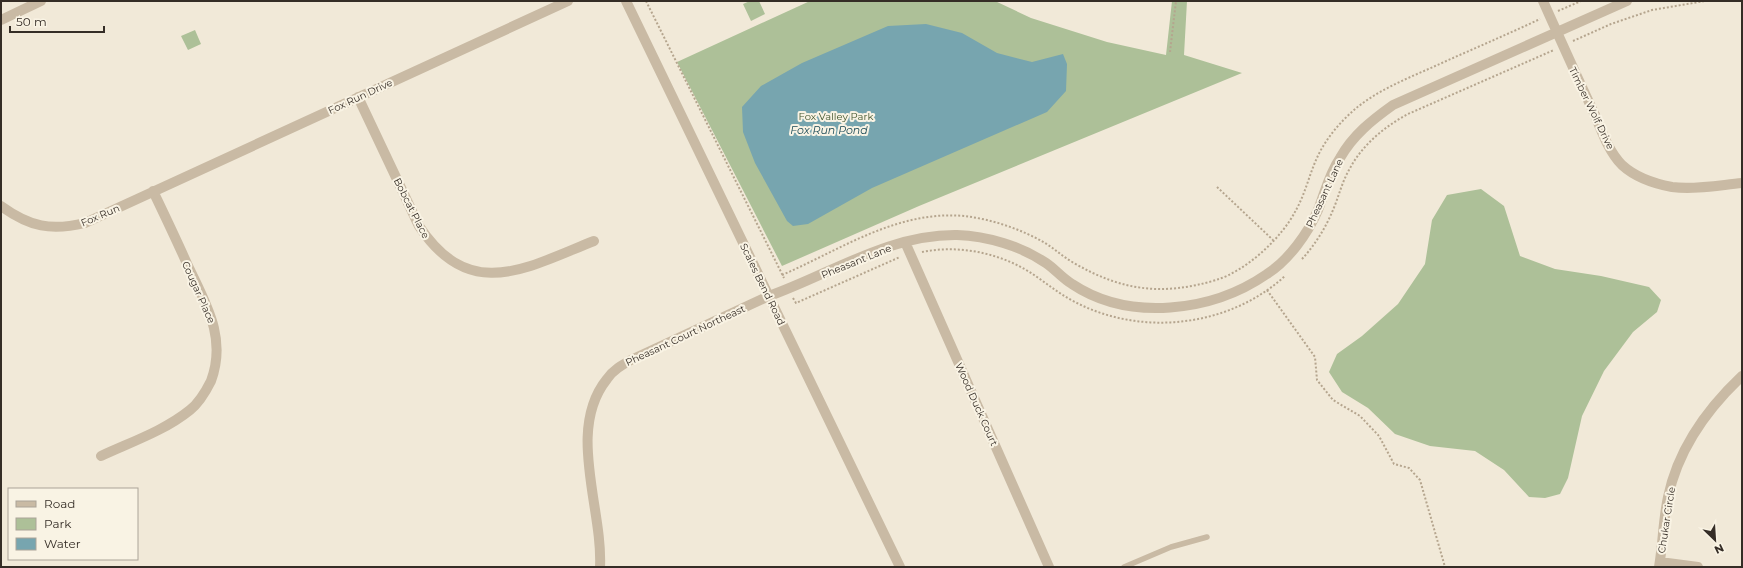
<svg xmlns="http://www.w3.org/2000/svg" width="1743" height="568" viewBox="0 0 1743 568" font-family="Montserrat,sans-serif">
<rect width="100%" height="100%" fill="#f1e9d8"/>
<path fill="#adc098" d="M750,1H759L765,14L751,21L743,4Z
M810,1H995L1031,18L1107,42L1166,55L1172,1H1187L1184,55L1242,73L919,206L782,266L677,62Z
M195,30L201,44L188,50L181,36Z
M1481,189L1504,206L1520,256L1555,269L1601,276L1649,287L1661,300L1657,312L1633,332L1604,371L1582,416L1568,478L1560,494L1545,498L1529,497L1504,470L1475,451L1430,446L1395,434L1368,408L1342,392L1329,372L1337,354L1362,336L1398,304L1425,264L1432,220L1447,195Z"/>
<path fill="#77a5af" d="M926,24L962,33L997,53L1032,62L1063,54L1067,64L1066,91L1047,112L872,188L808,224L793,226L787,221L755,163L743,132L742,107L761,86L802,63L888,26Z"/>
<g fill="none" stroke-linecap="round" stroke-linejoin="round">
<path stroke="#b5a58e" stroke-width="2" stroke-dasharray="2 2" stroke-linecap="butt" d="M646,1L784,278
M1558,11L1581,1
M1573,41L1611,24L1652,10L1705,1
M1170,52L1176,1
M1217,187L1273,240
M922,252C961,244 1005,254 1037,277C1050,286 1061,295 1075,302C1142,337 1229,327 1285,276
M1302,259C1315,245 1326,227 1333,210C1339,196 1342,182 1349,170C1362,145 1384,127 1408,114L1554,50
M782,275C840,250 897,210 964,216C991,219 1021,229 1045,243C1055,249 1063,257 1074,263C1122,291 1163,296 1216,280C1246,271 1282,238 1296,210C1305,194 1309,176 1316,160C1324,141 1339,123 1354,110C1376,91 1406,79 1433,67C1468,51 1504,36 1540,19
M1267,290L1315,357L1317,380L1333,400L1360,416L1379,436L1394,464L1409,468L1420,480L1445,567
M793,298L796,303L900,257"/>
<path stroke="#c9baa4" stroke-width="5.5" d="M1124,567L1171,547L1207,537"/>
<path stroke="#c9baa4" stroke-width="10" d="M1543,1C1560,39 1577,77 1595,115C1602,132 1609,152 1622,165C1635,177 1656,184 1672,187C1695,190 1720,185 1742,183
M1,20L41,1
M358,97L419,226C470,303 526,268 594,241
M1,206C30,227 51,231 85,223L568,1
M905,242L1049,567
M101,456C131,442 164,431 190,410C199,403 206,391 211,381C227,338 206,304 188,266C177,241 165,216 153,191
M1660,562L1698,567
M600,567C603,508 566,430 607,379C613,370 622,365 631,360L769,296C831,274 889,234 957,235C987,236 1021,246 1046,263C1055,269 1062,278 1072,284C1129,322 1212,312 1267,274C1289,260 1308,233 1318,210C1325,192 1329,174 1340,158C1353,135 1372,120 1393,105L1627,1
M1659,567C1663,544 1663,520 1668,497C1678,450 1707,409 1742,376"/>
<path stroke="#c9baa4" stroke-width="10" d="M626,1L900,567"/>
</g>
<g text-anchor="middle" stroke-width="4" stroke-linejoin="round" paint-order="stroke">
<g font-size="10" fill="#352d26" stroke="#f9f3e4">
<text transform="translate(360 96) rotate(-25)" y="4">Fox Run Drive</text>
<text transform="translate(1592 108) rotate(64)" y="4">Timber Wolf Drive</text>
<text transform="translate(1324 193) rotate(-65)" y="4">Pheasant Lane</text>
<text transform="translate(412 208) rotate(63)" y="4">Bobcat Place</text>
<text transform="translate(100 215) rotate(-23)" y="4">Fox Run</text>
<text transform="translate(856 261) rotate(-22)" y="4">Pheasant Lane</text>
<text transform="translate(763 284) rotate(64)" y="4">Scales Bend Road</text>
<text transform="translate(199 292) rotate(66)" y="4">Cougar Place</text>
<text transform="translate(685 335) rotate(-25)" y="4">Pheasant Court Northeast</text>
<text transform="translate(977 404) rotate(66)" y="4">Wood Duck Court</text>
<text transform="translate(1666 520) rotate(-81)" y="4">Chukar Circle</text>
</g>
<g font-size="10" fill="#3e5329" stroke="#f9f3e4">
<text x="836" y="120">Fox Valley Park</text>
</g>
<g font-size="11" font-style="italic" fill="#1b4a56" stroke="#f9f3e4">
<text x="829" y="134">Fox Run Pond</text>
</g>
</g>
<rect width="1743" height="568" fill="none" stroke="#352d26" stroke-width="4"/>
<rect x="8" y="488" width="130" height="72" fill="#f9f3e4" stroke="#aba498"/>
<rect x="16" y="501" width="20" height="6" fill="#c9baa4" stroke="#aba498"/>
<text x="44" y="508" font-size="12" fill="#352d26">Road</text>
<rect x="16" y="518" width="20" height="12" fill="#adc098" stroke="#aba498"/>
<text x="44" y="528" font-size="12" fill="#352d26">Park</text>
<rect x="16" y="538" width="20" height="12" fill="#77a5af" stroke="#aba498"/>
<text x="44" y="548" font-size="12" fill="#352d26">Water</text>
<g transform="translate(1715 540) rotate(155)" stroke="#f9f3e4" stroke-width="3" paint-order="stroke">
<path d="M0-3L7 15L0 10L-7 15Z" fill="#352d26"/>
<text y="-6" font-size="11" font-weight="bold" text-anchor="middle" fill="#352d26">N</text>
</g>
<path d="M10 26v6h94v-6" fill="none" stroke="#352d26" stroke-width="2"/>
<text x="16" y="26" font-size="12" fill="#352d26" stroke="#f9f3e4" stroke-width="3" paint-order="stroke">50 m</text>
</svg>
